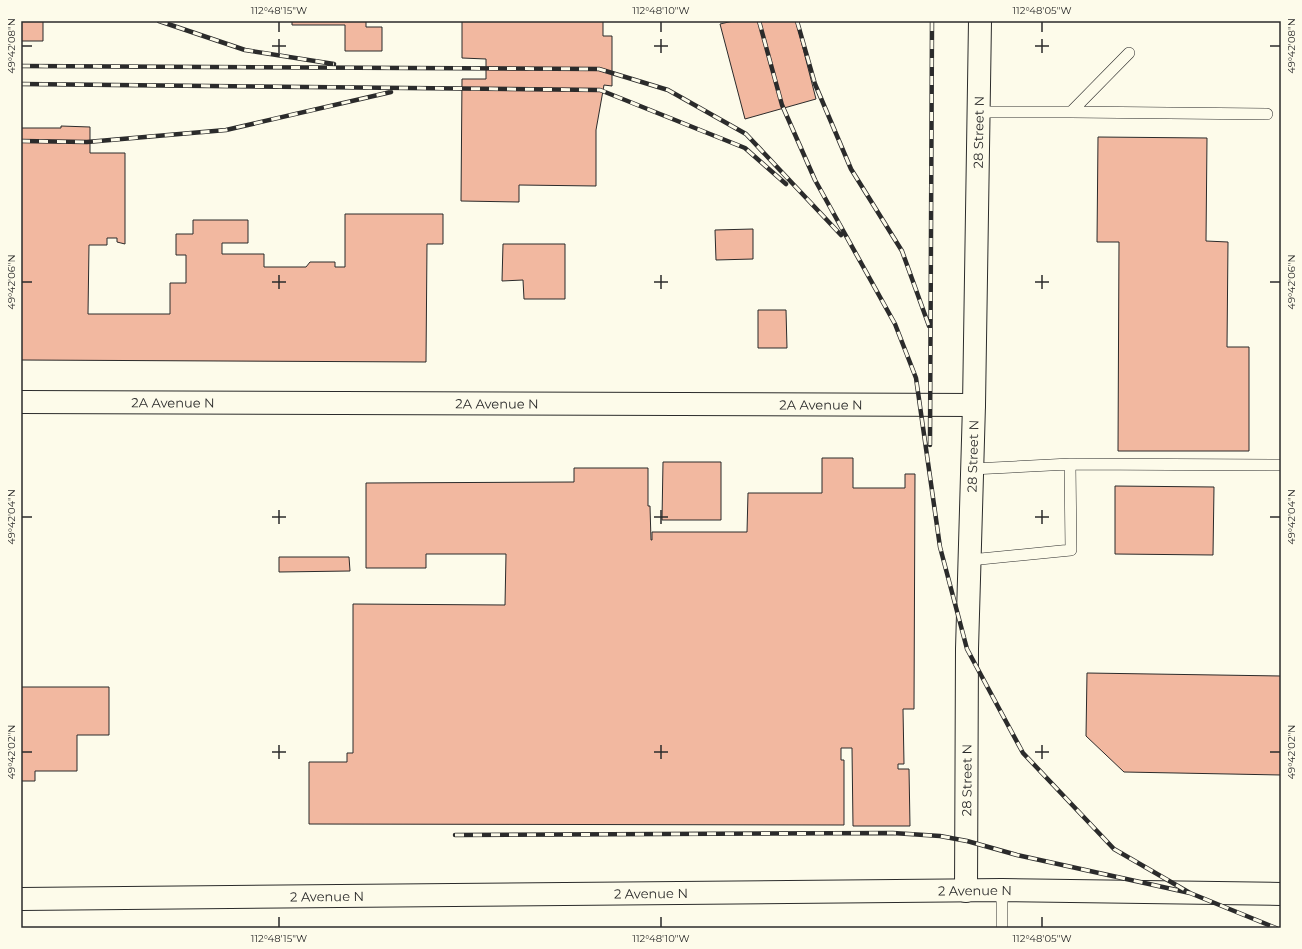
<svg xmlns="http://www.w3.org/2000/svg" width="1302" height="949" viewBox="0 0 1302 949" font-family="Montserrat,sans-serif">
<rect width="100%" height="100%" fill="#fdfbea"/>
<path fill="#f2b8a0" stroke="#2b2b2b" d="M21,21H43V41H21Z
M292,21H366V27H382V51H345V25H292Z
M462,21H603V36H612V86L604,85L596,130V186L519,185V202L461,201L462,79H486V59L462,58Z
M733,21H796L816,99L745,119L720,24Z
M61,126L90,127V153H125V244L117,242V238H107V245H89L88,314H170V283H186V255H176V234H193V220H248V243H222V254H264V267H306L310,262H335V267H345V214H443V244H427L426,362L21,360V128H61Z
M1098,137L1207,138L1206,241L1228,242L1227,347H1249V451H1118L1119,242H1097Z
M753,229V259L716,260L715,230Z
M503,244H565V299H524L523,280L502,281Z
M758,310H786L787,348H758Z
M822,458H853V488H905V474H915L914,709H903L904,764H898V769H909L910,826H853L852,748H841V760H844V825L309,824V762H347V753H353V604L505,605L506,554H426V568H366V483L574,482V468H648V506H650L651,540H652V532H747L748,493H822Z
M663,462H721V520H662Z
M1115,486L1214,487L1213,555L1115,554Z
M279,557H349L350,571L279,572Z
M1087,673L1281,676V775L1124,772L1086,736Z
M21,687H109V735H77V771H35V781H21Z"/>
<g fill="none" stroke-linecap="round" stroke-linejoin="round">
<g stroke="#2b2b2b" stroke-width="12">
<path id="service" d="M978,112H1071L1129,53
M1071,112L1267,114
M972,469L1070,464L1281,465
M970,560L1071,550L1070,464
M1002,890V928"/>
</g>
<g stroke="#2b2b2b" stroke-width="24">
<g id="minor">
<path id="s1" d="M21,402L974,405"/>
</g>
</g>
<g stroke="#2b2b2b" stroke-width="24">
<g id="tertiary">
<path id="s2" d="M966,891L967,649L974,405L980,21"/>
<path id="s3" d="M21,899L1002,890L1281,894"/>
</g>
</g>
<use href="#service" stroke="#fdfbea" stroke-width="11"/>
<use href="#minor" stroke="#fdfbea" stroke-width="22"/>
<use href="#tertiary" stroke="#fdfbea" stroke-width="22"/>
<g stroke="#2b2b2b" stroke-width="4.5">
<path id="rail" d="M159,21L245,50L334,64
M759,21L782,105L815,180L895,324L916,378L940,547L967,649L1023,753L1114,849L1190,893
M797,21L815,84L851,169L902,251L929,326
M21,66L599,69L668,90L746,134L841,235
M21,84L600,90L745,148L786,184
M21,141L87,142L226,130L391,92
M930,445L932,21
M455,835L893,833L940,836L967,841L1017,855L1190,893L1276,928"/>
</g>
<use href="#rail" stroke="#fdfbea" stroke-width="3" stroke-dasharray="9" stroke-linecap="butt"/>
</g>
<path fill="none" stroke="#2b2b2b" stroke-width="1.5" d="M279,22V32M661,22V32M1042,22V32M279,39V53M661,39V53M1042,39V53M22,46H32M272,46H286M654,46H668M1035,46H1049M1270,46H1280M279,275V289M661,275V289M1042,275V289M22,282H32M272,282H286M654,282H668M1035,282H1049M1270,282H1280M279,510V524M661,510V524M1042,510V524M22,517H32M272,517H286M654,517H668M1035,517H1049M1270,517H1280M279,745V759M661,745V759M1042,745V759M22,752H32M272,752H286M654,752H668M1035,752H1049M1270,752H1280M279,917V927M661,917V927M1042,917V927"/>
<g text-anchor="middle" stroke-width="3" stroke-linejoin="round" paint-order="stroke">
<g font-size="13" fill="#2b2b2b" stroke="#fdfbea">
<text dy="5" stroke="none"><textPath href="#s2" startOffset="759">28 Street N</textPath></text>
<text dy="5" stroke="none"><textPath href="#s1" startOffset="152">2A Avenue N</textPath></text>
<text dy="5" stroke="none"><textPath href="#s1" startOffset="476">2A Avenue N</textPath></text>
<text dy="5" stroke="none"><textPath href="#s1" startOffset="800">2A Avenue N</textPath></text>
<text dy="5" stroke="none"><textPath href="#s2" startOffset="435">28 Street N</textPath></text>
<text dy="5" stroke="none"><textPath href="#s2" startOffset="111">28 Street N</textPath></text>
<text dy="5" stroke="none"><textPath href="#s3" startOffset="954">2 Avenue N</textPath></text>
<text dy="5" stroke="none"><textPath href="#s3" startOffset="630">2 Avenue N</textPath></text>
<text dy="5" stroke="none"><textPath href="#s3" startOffset="306">2 Avenue N</textPath></text>
</g>
</g>
<rect width="1302" height="949" fill="none" stroke="#fdfbea" stroke-width="44"/>
<rect x="22" y="22" width="1258" height="905" fill="none" stroke="#2b2b2b" stroke-width="1.5"/>
<g font-size="10" text-anchor="middle" fill="#2b2b2b">
<text x="279" y="14">112°48'15"W</text>
<text x="661" y="14">112°48'10"W</text>
<text x="1042" y="14">112°48'05"W</text>
<text transform="translate(11 46) rotate(-90)" y="4">49°42'08"N</text>
<text transform="translate(1291 46) rotate(-90)" y="4">49°42'08"N</text>
<text transform="translate(11 282) rotate(-90)" y="4">49°42'06"N</text>
<text transform="translate(1291 282) rotate(-90)" y="4">49°42'06"N</text>
<text transform="translate(11 517) rotate(-90)" y="4">49°42'04"N</text>
<text transform="translate(1291 517) rotate(-90)" y="4">49°42'04"N</text>
<text transform="translate(11 752) rotate(-90)" y="4">49°42'02"N</text>
<text transform="translate(1291 752) rotate(-90)" y="4">49°42'02"N</text>
<text x="279" y="942">112°48'15"W</text>
<text x="661" y="942">112°48'10"W</text>
<text x="1042" y="942">112°48'05"W</text>
</g>
</svg>
